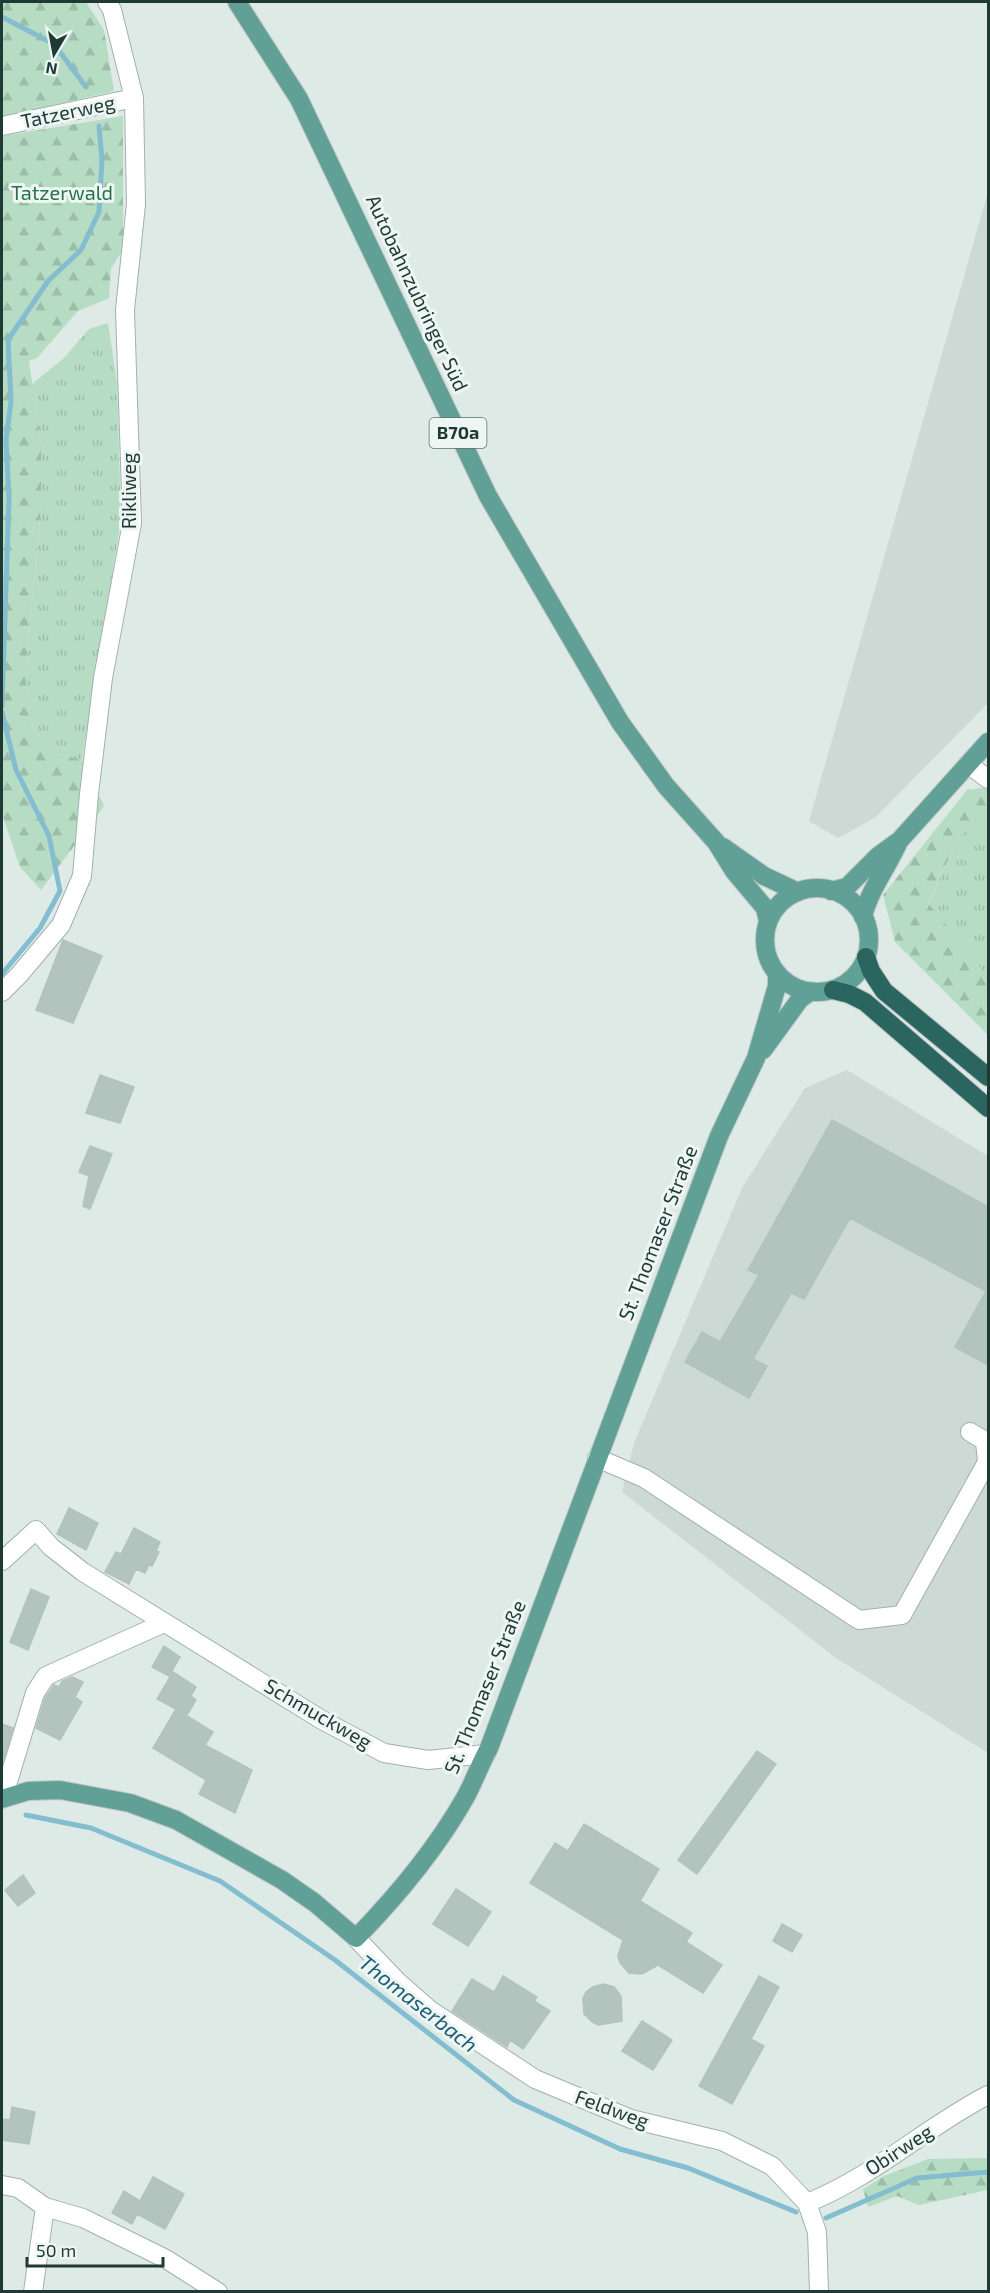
<svg xmlns="http://www.w3.org/2000/svg" width="990" height="2293" viewBox="0 0 990 2293" font-family="'Exo 2',sans-serif">
<defs>
<pattern id="grass-tufts" width="24" height="20" patternUnits="userSpaceOnUse" patternTransform="scale(1.5)"><rect width="24" height="20" fill="#b6dcc4"/><path d="M3 7l-1-3M5 7V3M7 7l1-3M15 17l-1-3M17 17v-4M19 17l1-3" fill="none" stroke="#9cbea9"/></pattern>
<pattern id="forest-firs" width="22" height="20" patternUnits="userSpaceOnUse" patternTransform="scale(1.5)"><rect width="22" height="20" fill="#b6dcc4"/><path d="M5 1l3.5 6h-7zM16 11l3.5 6h-7z" fill="#9cbea9"/></pattern>
</defs>
<rect width="100%" height="100%" fill="#deeae6"/>
<path fill="#ccd9d5" d="M988,192V703L876,817L838,838L809,821Z
M847,1070L988,1156V1753L836,1658L622,1492L634,1443L742,1188L805,1088Z"/>
<path fill="url(#grass-tufts)" d="M108,323L117,383L121,520L82,760L45,750L31,723L25,677L41,506V444L32,384L64,358L89,329Z
M986,819L988,821V977L928,904L959,836Z"/>
<path fill="url(#forest-firs)" d="M2,2H86L104,30L114,91L2,117Z
M123,116V250L111,268L109,298L78,311L37,358L29,361L41,444V506L25,677L31,723L45,750L82,760L104,806L41,890L20,867L2,814V136Z
M988,787V821L986,819L959,836L928,903L988,977V1035L895,942L883,895L967,790Z
M988,2158V2190L919,2205L897,2196L868,2207L863,2189L884,2176L928,2159Z"/>
<g fill="none" stroke-linecap="round" stroke-linejoin="round">
<path stroke="#84bcd0" stroke-width="5" d="M2,17L54,44L86,87
M2,706L9,498L6,440L11,402L8,340L48,281L81,250L99,212L102,160L99,126
M2,712L16,770L49,836L60,891L40,928L2,974
M26,1815L91,1828L220,1881L335,1960L514,2100L620,2149L688,2168L796,2212
M826,2218L917,2178L988,2172"/>
</g>
<path fill="#b3c4bf" stroke="#b0c3bd" stroke-width="1.5" d="M63,940L102,956L73,1023L36,1010Z
M100,1075L134,1087L120,1123L86,1113Z
M832,1120L988,1207V1365L955,1347L986,1291L850,1218L804,1299L791,1293L753,1359L767,1366L749,1398L685,1362L702,1332L720,1342L759,1275L748,1270Z
M90,1146L112,1154L90,1209L83,1206L89,1176L79,1172Z
M69,1508L98,1523L86,1550L57,1534Z
M134,1528L160,1542L156,1551L159,1552L152,1566L149,1565L145,1573L136,1569L129,1584L105,1572L116,1552L121,1554Z
M31,1589L49,1597L28,1650L10,1642Z
M164,1646L180,1657L169,1676L152,1667Z
M173,1672L196,1687L191,1696L196,1700L187,1715L157,1699Z
M72,1677L83,1682L75,1697L82,1702L60,1740L36,1728L45,1698L54,1685L59,1687L62,1681Z
M176,1709L213,1732L205,1745L252,1770L235,1813L199,1794L206,1780L153,1748Z
M2,1724L13,1728L2,1764Z
M757,1751L776,1764L697,1874L678,1860Z
M584,1824L659,1869L640,1901L692,1933L686,1942L722,1965L703,1993L658,1965L642,1974L629,1973L620,1963L618,1956L623,1940L530,1883L555,1843L568,1851Z
M23,1875L35,1893L18,1906L5,1890Z
M456,1889L491,1912L468,1946L433,1924Z
M782,1924L802,1935L792,1952L773,1941Z
M503,1976L537,1997L534,2001L550,2011L523,2049L510,2040L507,2047L452,2011L472,1979L494,1992Z
M759,1976L779,1987L751,2039L764,2046L732,2104L699,2086Z
M603,1984L614,1987L621,1996L622,2021L598,2025L592,2022L584,2014L583,1999L586,1992L593,1987Z
M642,2021L672,2040L653,2070L622,2051Z
M12,2107L35,2112L29,2144L2,2140V2119L10,2120Z
M153,2177L184,2194L165,2229L137,2214L132,2224L112,2213L124,2191L140,2201Z"/>
<g fill="none" stroke-linecap="round" stroke-linejoin="round">
<g stroke="#a1b1ad" stroke-width="20">
<path id="minor" d="M2,126L134,98
M968,764L988,779
M2,992L19,975L61,925L82,876L89,794L103,678L132,523L125,310L136,204L134,98L112,10L107,2
M597,1458L644,1478L859,1620L902,1615L987,1462L985,1441L970,1432
M2,1561L36,1530L51,1547L83,1572L322,1720L384,1753L428,1760L486,1754
M3,1798L35,1693L46,1676L164,1623
M356,1938L397,1981L430,2010L535,2079L631,2119L722,2141L772,2166L807,2203L817,2232L819,2292
M2,2185L18,2188L45,2207L33,2292
M807,2203C873,2177 926,2127 988,2095
M45,2207L83,2218L166,2259L218,2292"/>
</g>
<g stroke="#bcc4c2" stroke-width="20">
<path id="major" d="M237,2L299,99L488,496L620,722L666,786L716,842L734,871L765,908L768,921
M723,847L764,876L798,892
M765 940a52 52 0 1 1 104 0a52 52 0 1 1-104 0Z
M831,891L847,887L878,856L900,840L988,742
M863,917C869,890 888,867 899,841
M763,1050L800,999L810,992
M2,1799L28,1791L60,1790L130,1803L176,1820L282,1880L315,1903L356,1938C397,1896 436,1849 465,1798C474,1782 480,1764 489,1748L719,1136L756,1058L777,986V974"/>
</g>
<g stroke="#bcc4c2" stroke-width="20">
<path id="highway" d="M866,957L871,971L884,991L988,1077
M833,990L849,994L865,1002L988,1108"/>
</g>
<use href="#minor" stroke="#fff" stroke-width="18"/>
<use href="#major" stroke="#61a097" stroke-width="18"/>
<use href="#highway" stroke="#2b6560" stroke-width="18"/>
</g>
<g text-anchor="middle" stroke-width="6" stroke-linejoin="round" paint-order="stroke">
<rect fill="#eef6f3" stroke="#5d726e" stroke-width="1.5" x="429.5" y="418" width="57" height="30" rx="4.5"/>
<g font-size="18" font-weight="bold" fill="#1f3935">
<text x="458" y="439">B70a</text>
</g>
<g font-size="20" fill="#1f3935" stroke="#eef6f3">
<text transform="translate(68 112) rotate(-12)" y="7">Tatzerweg</text>
<text transform="translate(417 293) rotate(65)" y="7">Autobahnzubringer Süd</text>
<text transform="translate(129 491) rotate(-90)" y="7">Rikliweg</text>
<text transform="translate(658 1233) rotate(-69)" y="7">St. Thomaser Straße</text>
<text transform="translate(485 1687) rotate(-68)" y="7">St. Thomaser Straße</text>
<text transform="translate(318 1714) rotate(30)" y="7">Schmuckweg</text>
<text transform="translate(612 2109) rotate(20)" y="7">Feldweg</text>
<text transform="translate(899 2150) rotate(-33)" y="7">Obirweg</text>
</g>
<g font-size="20" fill="#29704c" stroke="#eef6f3">
<text x="62" y="200">Tatzerwald</text>
</g>
<g font-size="21" font-style="italic" fill="#195c75" stroke="#eef6f3">
<text transform="translate(418 2004) rotate(38)" y="7">Thomaserbach</text>
</g>
</g>
<rect width="990" height="2293" fill="none" stroke="#1f3935" stroke-width="6"/>
<g transform="translate(54 54) rotate(190)" stroke="#eef6f3" stroke-width="4.5" paint-order="stroke">
<path d="M0-4.5L10 22L0 15L-10 22Z" fill="#1f3935"/>
<text y="-9" font-size="16" font-weight="bold" text-anchor="middle" fill="#1f3935">N</text>
</g>
<path d="M27 2257v9h136v-9" fill="none" stroke="#1f3935" stroke-width="3"/>
<text x="36" y="2257" font-size="18" fill="#1f3935" stroke="#eef6f3" stroke-width="4.5" paint-order="stroke">50 m</text>
</svg>
